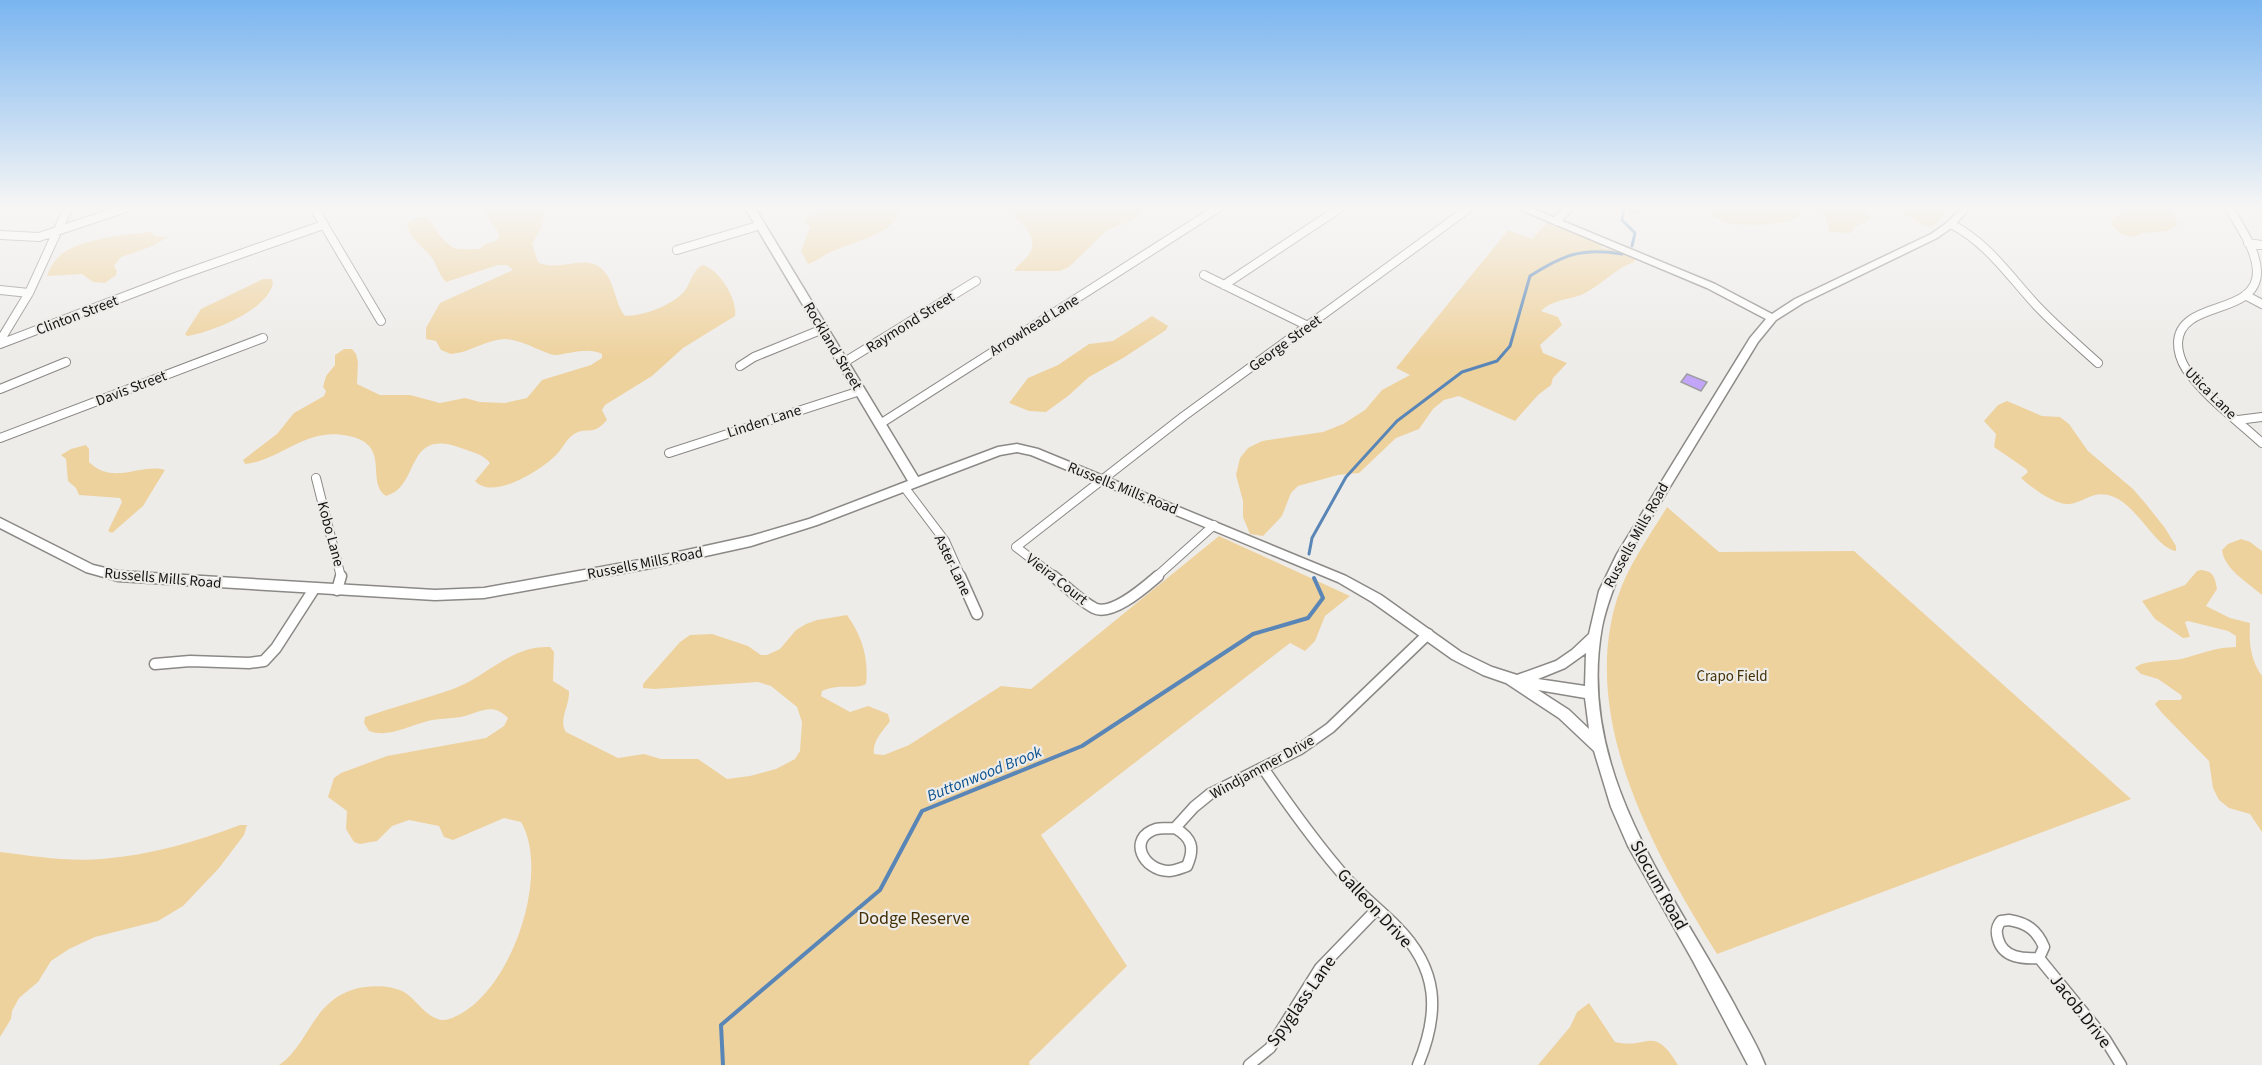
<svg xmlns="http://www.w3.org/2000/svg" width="2262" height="1065" viewBox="0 0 2262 1065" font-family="'Source Sans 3',sans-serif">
<rect width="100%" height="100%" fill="#eeece9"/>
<path fill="#eed29e" d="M482,208H545L542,226L532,244L538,262C557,273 585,253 602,269C615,281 614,302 625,316C643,316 675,305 686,289C691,281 693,270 702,265C719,268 738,300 735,316L683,348L652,376L605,405L602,410L607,420C592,437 588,426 574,434C566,439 562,450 555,456C541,470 493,501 475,481L490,463C483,454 472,452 461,448C404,427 421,487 386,496C365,482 392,445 349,436C306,426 280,461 245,464L243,460L277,434L294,413L324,396L326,391L323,387L326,376L335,365V355L344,349H352L356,354L358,362L357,384L380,395H410L440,403L465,398L480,402L505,403L527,398L542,380L591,365L602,358V354C589,347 571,353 557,355C547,356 523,339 504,339C485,340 469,353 451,354L441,350L436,341L426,339V328L440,303L513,270L507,265H498L446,282C439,275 438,267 432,258C423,246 409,239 407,223L417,218H427C433,222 434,228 439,234C454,253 458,249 480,249L485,244L496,241L500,235Z
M830,208H903C893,234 856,241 833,251C824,254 818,261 808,264L801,251L810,227L804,221L810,216Z
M1003,208H1146L1136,219L1107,230L1069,267L1060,271H1014C1018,264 1023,262 1027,257C1044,238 1017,217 1003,208Z
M1629,208H1868L1870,219L1855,227L1851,233L1829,232L1827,218L1816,212L1806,211L1797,218L1784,222L1761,225L1730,224L1707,213L1690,209L1633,214L1628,213Z
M1893,208H1950L1932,227L1923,225Z
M2140,208H2168L2175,214L2177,225L2169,231L2143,233L2132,237L2121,234L2112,225L2111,221L2124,211Z
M1548,221L1603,244L1600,248L1627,252L1636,258L1634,262C1614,269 1601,286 1581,295C1567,300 1552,300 1541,311L1558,317L1562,325L1540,345L1543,353L1567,363L1553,378L1551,385L1538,395L1515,421L1459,396L1444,400L1433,409L1419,429L1396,438L1359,473L1338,475L1298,486L1291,493L1282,516L1263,536L1250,534L1243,517V501L1236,475L1240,458L1248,448L1262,441L1323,432L1343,424L1365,410L1382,390L1410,375L1396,368L1508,230L1532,239Z
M152,232L154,236L168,237L150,247L121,257L114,266L117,271L116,275L105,283L93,282L82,274L47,276C50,267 55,259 63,253C82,239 128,234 152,232Z
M263,279H271L273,282C270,309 211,333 187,336L185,334L201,309Z
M1152,316L1168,326L1166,330L1123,358L1089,377L1068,396L1046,412L1029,411L1009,403L1028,378L1058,365L1089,344L1113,341Z
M2007,401L2042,416L2060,417L2069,424L2088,451L2133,489L2146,504L2165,528L2176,546V551C2157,549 2138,507 2114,497C2094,489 2087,501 2070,504C2055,506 2031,487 2021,478L2028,472L2026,469L1994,447L1996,434L1984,421L1998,405Z
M86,445L89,449V462C114,486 140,463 165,470L143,506L112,533L108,531L122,502L120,498L79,495L76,488L68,481L66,459L61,455L71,449Z
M1667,507L1719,552L1854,551L2131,799L1717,954C1655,854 1579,721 1617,599C1628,565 1649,537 1667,507Z
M1219,536L1350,596L1325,616L1315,641L1305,651L1290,643L1041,835L1127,966L1029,1062L1030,1065H279C309,1045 312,1001 355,989C369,985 391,985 404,992C418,1000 430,1025 449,1019C509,1000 552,875 521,822L504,818L453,840L444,837L439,826L409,820L392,826L377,841L360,844L354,842L346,829L347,811L328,797L334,778L341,773L387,756L486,738L504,726L508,718C492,701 479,713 461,717C450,719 439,718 428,721C408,726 389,738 369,731L364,723L365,717C394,707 424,699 453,689C487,677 511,645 550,647L554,652L553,681L569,691C570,706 558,720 566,732L618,758L644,754L661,759H698L727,779L750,776L776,769L795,759L800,751L802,722L797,707L771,686L758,682L654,689L643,688V684L680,642L690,635L712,634L748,646L761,655H767L780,649L796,630L806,624L817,620L847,615C862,636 869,658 866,684C856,690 838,683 822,691L821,696L850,712L868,706L888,714L890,721C883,731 872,741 874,754L884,755L909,745L1001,686L1031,689Z
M2241,539L2250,542L2262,551V595C2248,583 2224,569 2222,550L2228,544Z
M2201,570C2214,571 2215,578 2217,589L2206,606L2230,618L2250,623C2249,643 2250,659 2262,676V832L2250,814L2229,808L2219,800L2213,788L2209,761L2162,713L2155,704L2159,700H2180L2182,698L2181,695L2158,679L2141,674L2135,668C2143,659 2173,662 2185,658C2207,652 2213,648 2236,647V636L2228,631L2188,621L2185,622L2190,637L2183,638L2155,619L2142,601L2185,585L2197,571Z
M240,825H247L244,835L219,868L183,906L158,921L95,937L69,949L51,961L38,982L19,998L12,1011L11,1019L0,1037V852C33,856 68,862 102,859C150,855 195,842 240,825Z
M1589,1003L1615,1042C1648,1050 1653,1023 1678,1065H1538L1570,1027L1577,1012Z"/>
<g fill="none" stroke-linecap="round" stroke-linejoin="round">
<path stroke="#5986b6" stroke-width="3" d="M1624,208L1622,220L1635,233L1632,246
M1309,554L1312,538L1346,477L1397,421L1462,372L1497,361L1510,346L1530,276C1563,255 1582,247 1622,254"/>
<path stroke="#5986b6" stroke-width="4" d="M723,1065L721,1025L880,890L922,811L1082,746L1253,634L1308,618L1323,598L1314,578"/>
</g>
<path fill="#c2a4f9" stroke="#9e9da0" stroke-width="1.5" d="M1687,374L1707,382L1701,391L1681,382Z"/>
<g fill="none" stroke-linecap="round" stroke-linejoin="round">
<g stroke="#8b8986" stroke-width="10">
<path id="street-far1" d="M314,208L381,321
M2229,208C2240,227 2256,249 2257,271C2258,317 2179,299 2178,343C2178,352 2181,361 2186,369C2206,398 2236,419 2262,443
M1556,221L1569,208
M1951,224C1988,243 2010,277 2037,306C2056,326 2077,344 2098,363
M0,235L39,237L126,208
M2248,243L2262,245
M677,250L761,225
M1204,275L1308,326
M1224,285L1340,208
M0,290L29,293
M2245,295L2262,304
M0,341L29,293L68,208
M0,344L178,276L323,225
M843,363L976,281
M740,366L754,357L823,329
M0,389L66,362
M2238,420L2262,417
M880,424L1218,208
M0,438L263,338
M669,453L860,391
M316,478L341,577
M905,488L945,541L961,577
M1055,577L1016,547L1184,416L1469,208
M1156,577L1214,525"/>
</g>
<g stroke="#8b8986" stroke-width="13">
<path id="street" d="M960,576L977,614
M1053,576C1066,586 1079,600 1094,608C1112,617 1145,587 1158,576
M337,590L341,576
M155,664L190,661L249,663L264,661L276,648L314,589
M1263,768C1289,806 1316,844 1346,878C1362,896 1380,910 1396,926C1439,969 1440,1012 1418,1065
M1175,828C1192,838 1195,848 1187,866C1181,868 1175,871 1169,871C1143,871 1127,838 1156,829C1162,828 1169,828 1175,828Z
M1175,828L1194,807L1210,794L1300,749L1330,728L1428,634
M2009,920C2027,923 2037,930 2044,947L2039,958C2023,959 2003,958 1998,939C1996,932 1996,927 2001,921Z
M2039,958L2105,1039L2121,1065
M1249,1065L1270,1048L1320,968L1377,909"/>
</g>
<g stroke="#8b8986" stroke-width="3">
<path id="secondary" d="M745,208H755L918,477L998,447L1017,444L1038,449L1346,576L1381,595L1461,652L1492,667L1517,675L1556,661L1572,650L1589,634L1599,591L1617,554L1750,338L1766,319L1707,288L1521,210L1520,208H1531L1715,284L1772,314L1795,299L1931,234L1948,222L1961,208H1970L1954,226L1937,238L1803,303L1776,320L1758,342L1626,559C1616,581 1607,603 1602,627C1576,771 1670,886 1734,1004C1744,1024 1757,1044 1765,1065H1748L1693,961L1628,846L1611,807L1594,751L1559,718L1506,683L1483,675L1452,659L1372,602L1338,582L1031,455L1017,452L1000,455L817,525L751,546L651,568L484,598L435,600L118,581L86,572L0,528V518L93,565L118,571L435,590L484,588L651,558L751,536L809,519L908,481ZM1586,653L1585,686L1538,679L1565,668ZM1538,690L1585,698L1589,729L1569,710Z"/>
</g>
<use href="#street-far1" stroke="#fff" stroke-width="8"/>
<use href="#street" stroke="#fff" stroke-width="10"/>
<use href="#secondary" fill="#fff" fill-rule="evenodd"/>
</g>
<linearGradient id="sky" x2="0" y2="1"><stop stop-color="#7ab5f0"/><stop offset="0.58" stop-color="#f7f6f5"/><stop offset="1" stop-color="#f7f6f5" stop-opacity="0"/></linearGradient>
<rect width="2262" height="357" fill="url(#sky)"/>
<g text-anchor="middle" stroke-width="4.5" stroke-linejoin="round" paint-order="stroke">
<g font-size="15" fill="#141312" stroke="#eeece9">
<text transform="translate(77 315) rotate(-21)" y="5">Clinton Street</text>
<text transform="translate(910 322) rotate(-32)" y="5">Raymond Street</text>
<text transform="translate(1034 325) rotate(-32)" y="5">Arrowhead Lane</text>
<text transform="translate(1285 343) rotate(-36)" y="5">George Street</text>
<text transform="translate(833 346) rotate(59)" y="5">Rockland Street</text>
<text transform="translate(131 388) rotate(-21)" y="5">Davis Street</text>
<text transform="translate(2211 393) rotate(45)" y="5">Utica Lane</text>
<text transform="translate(764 421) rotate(-18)" y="5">Linden Lane</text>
<text transform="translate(1123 488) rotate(22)" y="5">Russells Mills Road</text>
<text transform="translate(331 534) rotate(75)" y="5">Kobo Lane</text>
<text transform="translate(1636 535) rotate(-61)" y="5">Russells Mills Road</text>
<text transform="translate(645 563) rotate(-11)" y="5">Russells Mills Road</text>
<text transform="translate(953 565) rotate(64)" y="5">Aster Lane</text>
<text transform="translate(163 578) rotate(5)" y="5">Russells Mills Road</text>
<text transform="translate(1057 579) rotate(38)" y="5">Vieira Court</text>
<text transform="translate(1262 767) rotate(-29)" y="5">Windjammer Drive</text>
</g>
<g font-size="15" fill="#433007" stroke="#eeece9">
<text x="1732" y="681">Crapo Field</text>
</g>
<g font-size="16" font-style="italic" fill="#09518f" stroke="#eeece9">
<text transform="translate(984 773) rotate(-22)" y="6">Buttonwood Brook</text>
</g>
<g font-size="18" fill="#141312" stroke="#eeece9">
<text transform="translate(1659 885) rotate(61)" y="6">Slocum Road</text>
<text transform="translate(1375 908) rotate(47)" y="6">Galleon Drive</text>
<text transform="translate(1301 1001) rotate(-55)" y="6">Spyglass Lane</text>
<text transform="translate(2081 1011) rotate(52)" y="6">Jacob Drive</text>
</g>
<g font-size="18" fill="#433007" stroke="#eeece9">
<text x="914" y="924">Dodge Reserve</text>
</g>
</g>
</svg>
